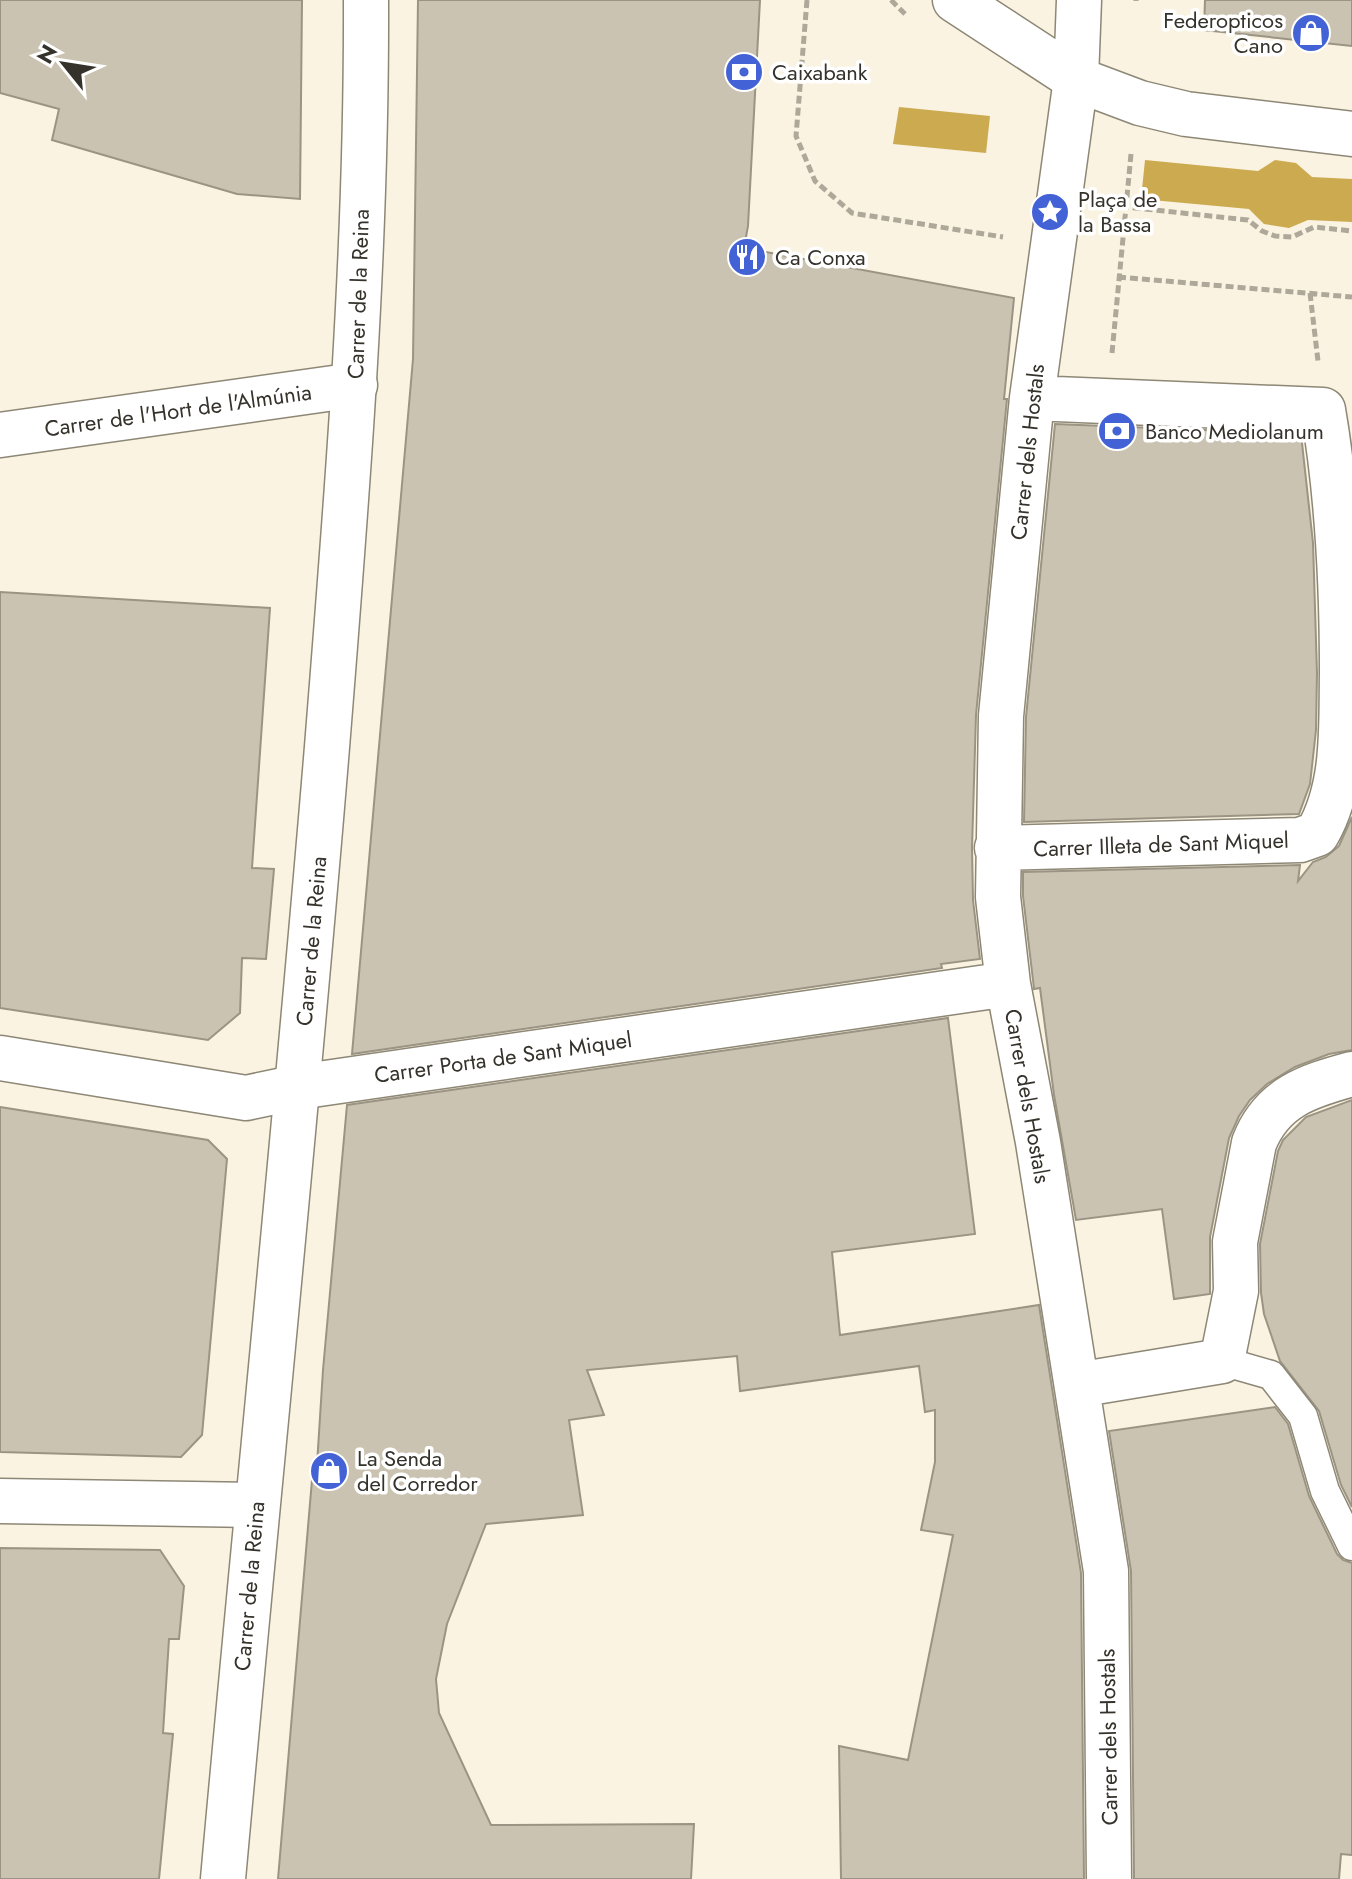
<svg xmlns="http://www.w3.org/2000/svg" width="1352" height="1879" viewBox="0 0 1352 1879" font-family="Jost,sans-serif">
<rect width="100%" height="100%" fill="#fbf3e1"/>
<path fill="#ccaa50" d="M899,107L990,116L986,153L893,144Z
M1145,160L1258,171L1275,160L1296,163L1312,177L1352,179V222L1308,220L1289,228L1264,224L1249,209L1141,199Z"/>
<path fill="#cac3b1" stroke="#9b9484" stroke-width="2" d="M0,0H302L300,199L237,194L52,140L59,109L0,93Z
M418,0H760L748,226L744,248L1014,298L1004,399H1007L976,715L972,848L973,900L980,959L941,964L942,968L352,1054L413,359Z
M1205,0H1352V46L1204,30Z
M1055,424L1301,434L1313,543L1317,673L1316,730L1310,784L1299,814L1024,822L1026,717Z
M0,592L270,608L252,868L274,869L266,959L242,958L240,1013L208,1040L0,1008Z
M1352,817V1050L1329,1054L1295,1067L1267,1084L1250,1100L1239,1116L1229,1138L1210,1237V1294L1174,1299L1162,1209L1076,1220L1054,1095L1040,988L1034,989L1033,980L1023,896V872L1300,865L1298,881L1313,862L1326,857L1339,846Z
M948,1018L975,1234L832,1252L840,1335L1039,1305L1081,1573L1084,1879H841L839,1746L908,1760L953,1535L921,1530L935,1462V1410L925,1412L919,1366L740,1391L737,1356L587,1370L604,1415L569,1420L583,1515L486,1524L447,1624L436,1679L439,1713L491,1825L694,1824L691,1879H278L312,1480H316L323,1370L347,1105Z
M1352,1100V1507L1341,1485L1319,1411L1280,1361L1264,1314L1261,1293L1260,1244L1278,1151L1283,1140L1306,1117Z
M0,1107L208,1140L227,1159L202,1435L181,1457L0,1452Z
M1275,1407L1288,1424L1309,1496L1337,1554L1343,1560L1352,1563V1855L1341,1854L1339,1879H1134L1131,1571L1109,1431Z
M0,1548L160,1550L184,1586L179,1639H169L163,1733L173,1734L159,1879H0Z"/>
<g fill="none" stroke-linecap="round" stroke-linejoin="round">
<g stroke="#8d8776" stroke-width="31">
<path id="lane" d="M1222,1361L1271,1375L1303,1416L1325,1491L1352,1546"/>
</g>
<g stroke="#8d8776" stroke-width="47">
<path id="street" d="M955,0L1076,79L1140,103L1186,114L1352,134
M1079,0L1076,79L1032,398L1001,716L998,897L1008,984L1038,1142L1106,1571L1109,1879
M0,435L355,385
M997,848L1300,840L1317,834C1345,786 1341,727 1342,673C1342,585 1338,497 1323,410L1032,398
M0,1058L246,1098L298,1087L1008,984
M1077,1385L1222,1361L1236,1291L1235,1242L1254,1143C1272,1097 1308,1086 1352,1074
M0,1501L256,1505"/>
</g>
<g stroke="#8d8776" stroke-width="47">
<path id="secondary" d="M223,1879C257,1502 296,1125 327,747C347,498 367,250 366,0"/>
</g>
<path stroke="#aea89a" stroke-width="5" stroke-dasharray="8 4" stroke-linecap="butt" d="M807,0L796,136L815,181L852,213L1003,237
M891,0L905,14
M1136,1V0
M1131,154L1126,207L1248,220L1262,231L1275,236L1292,237L1314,227L1352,231
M1118,277L1352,297
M1310,293L1318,361
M1112,353L1126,207"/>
<use href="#lane" stroke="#fff" stroke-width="28"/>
<use href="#street" stroke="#fff" stroke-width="44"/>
<use href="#secondary" stroke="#fff" stroke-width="44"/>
</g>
<defs>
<g id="shop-disc" transform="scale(2)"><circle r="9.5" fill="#4362d5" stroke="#fff"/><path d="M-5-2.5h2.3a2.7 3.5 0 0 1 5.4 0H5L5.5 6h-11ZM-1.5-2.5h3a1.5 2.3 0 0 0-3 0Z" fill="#fff"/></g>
<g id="bank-disc" transform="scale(2)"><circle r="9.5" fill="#4362d5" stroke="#fff"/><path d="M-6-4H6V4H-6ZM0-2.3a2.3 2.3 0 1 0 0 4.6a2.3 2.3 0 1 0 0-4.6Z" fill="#fff"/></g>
<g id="sight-disc" transform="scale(2)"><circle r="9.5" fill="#4362d5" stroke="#fff"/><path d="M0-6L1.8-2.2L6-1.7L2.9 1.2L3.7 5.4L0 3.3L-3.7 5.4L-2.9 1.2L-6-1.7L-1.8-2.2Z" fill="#fff"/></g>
<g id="restaurant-disc" transform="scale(2)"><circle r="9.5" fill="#4362d5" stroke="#fff"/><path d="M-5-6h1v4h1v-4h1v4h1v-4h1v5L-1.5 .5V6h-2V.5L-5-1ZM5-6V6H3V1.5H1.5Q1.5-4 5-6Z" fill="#fff"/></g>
</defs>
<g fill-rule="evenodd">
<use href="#shop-disc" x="1311" y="33"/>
<use href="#bank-disc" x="744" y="72"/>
<use href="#sight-disc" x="1050" y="212"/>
<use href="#restaurant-disc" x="747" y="257"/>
<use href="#bank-disc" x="1117" y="431"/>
<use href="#shop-disc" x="329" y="1471"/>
</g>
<g text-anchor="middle" stroke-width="7" stroke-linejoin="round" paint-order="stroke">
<g font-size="22" fill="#35322b" stroke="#fff" text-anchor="start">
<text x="1283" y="28" text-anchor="end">Federopticos<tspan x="1283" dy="25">Cano</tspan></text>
<text x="772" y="80">Caixabank</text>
<text x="1078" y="207">Plaça de<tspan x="1078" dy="25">la Bassa</tspan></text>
<text x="775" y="265">Ca Conxa</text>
<text x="1145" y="439">Banco Mediolanum</text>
<text x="357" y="1466">La Senda<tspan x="357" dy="25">del Corredor</tspan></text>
</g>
<g font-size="22" fill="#35322b" stroke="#fff">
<text transform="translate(358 294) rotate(-88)" y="8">Carrer de la Reina</text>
<text transform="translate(178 410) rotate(-8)" y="8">Carrer de l'Hort de l'Almúnia</text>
<text transform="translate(1027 452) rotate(-84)" y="8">Carrer dels Hostals</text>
<text transform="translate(1161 844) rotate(-2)" y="8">Carrer Illeta de Sant Miquel</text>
<text transform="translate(311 941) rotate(-85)" y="8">Carrer de la Reina</text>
<text transform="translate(503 1057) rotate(-8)" y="8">Carrer Porta de Sant Miquel</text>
<text transform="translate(1028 1096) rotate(80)" y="8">Carrer dels Hostals</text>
<text transform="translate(249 1586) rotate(-85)" y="8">Carrer de la Reina</text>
<text transform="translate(1108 1737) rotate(-91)" y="8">Carrer dels Hostals</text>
</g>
</g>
<g transform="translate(64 64) rotate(300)" stroke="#ffffff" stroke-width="6" paint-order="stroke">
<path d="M0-6L14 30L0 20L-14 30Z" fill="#35322b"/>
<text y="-12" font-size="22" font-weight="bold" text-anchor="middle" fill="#35322b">N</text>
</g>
</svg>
